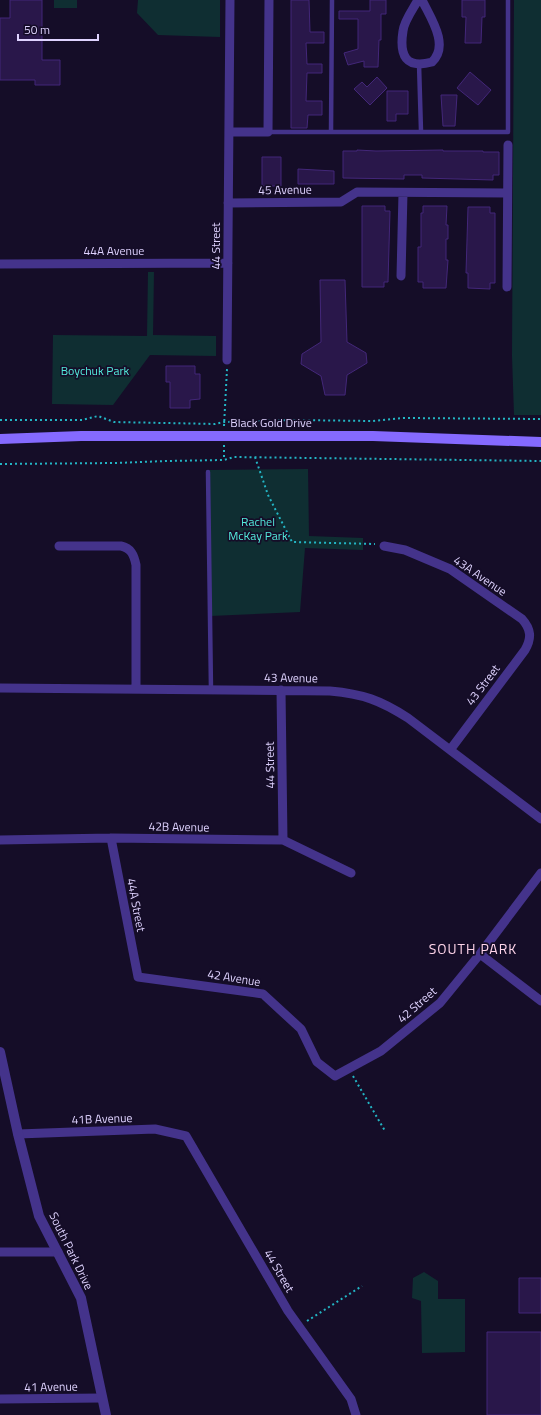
<svg xmlns="http://www.w3.org/2000/svg" width="541" height="1415" viewBox="0 0 541 1415" font-family="'Titillium Web',sans-serif">
<rect width="100%" height="100%" fill="#150d28"/>
<path fill="#0f2e32" d="M54,0H77V8H54Z
M138,0H220V37L158,35L137,13Z
M514,0H541V415H514L512,356Z
M148,272H154L153,335L216,336V356L150,355L113,405L52,404L53,335L147,336Z
M308,469L309,536L363,538V550L305,548L300,612L210,616L206,470Z
M424,1272L438,1281V1299H465V1352L422,1353L421,1301L412,1298L413,1278Z"/>
<path fill="#29174a" stroke="#432779" d="M10,0H42V60H60V85H35V80H0V18H10Z
M291,0H309L310,32H324V43H306L307,64H322V73H307L306,101H322V115H308L307,128H291Z
M370,0H386V14H381V40H379L378,67H364V61L348,65L344,53L358,49V19H339V11H370Z
M462,0H485V17H482L481,43H465L466,17H462Z
M470,72L491,90L478,105L457,88Z
M377,77L387,88L370,105L354,89L362,82L367,87Z
M387,91H408V114H396V121H387Z
M441,95H457L455,126H443Z
M357,150L376,151L443,150V151H483V152H499V175H493V180L422,178V175H404V179L343,178V151H357Z
M262,157H281V186H262Z
M298,169L334,171V184H298Z
M362,206H385V211H390L388,282H384V287H362Z
M423,206H447L446,225H448V239H446V260H448L446,288H423V282H418V247H421V213H423Z
M468,207H490V213H495V283H490V289L468,288V273H466Z
M320,280H345L347,342L366,353L367,363L347,375L345,395H325L321,376L301,364L302,354L321,342Z
M166,366H195V374H200V399L190,400V408H170V382H166Z
M519,1278H541V1313H519Z
M487,1332H541V1415H487Z"/>
<g fill="none" stroke-linecap="round" stroke-linejoin="round">
<path stroke="#23b5c4" stroke-width="2" stroke-dasharray="2 3" stroke-linecap="butt" d="M0,420H82L98,416L114,422L215,424L224,422L292,420L373,421L403,418L541,419
M224,426L227,369
M224,445V460
M255,457L268,495L292,542L375,544
M0,464L116,463L166,461L224,460L234,457L541,461
M353,1076L385,1131
M307,1321L362,1286"/>
<path stroke="#44338b" stroke-width="4.5" d="M419,64L421,131
M268,132H508V0
M331,132L332,0
M208,472L211,690"/>
<path stroke="#44338b" stroke-width="9" d="M418,0C413,9 404,21 403,31C399,56 406,69 432,62C450,45 430,17 422,0
M229,132H268L269,0
M228,203L341,202L357,192L507,193
M0,264L228,263
M401,276L403,193
M507,287L508,145
M227,360L230,0
M59,546H121C131,548 134,555 136,565V689
M384,546L405,550L450,569L522,619C531,629 532,638 525,650L450,750
M0,688L330,691C363,694 380,700 408,718L541,819
M281,690L283,840
M111,838L138,977L263,994L301,1029L317,1062L335,1076L381,1051L440,1003L480,954L541,873
M0,840L111,838L283,840L351,873
M480,954L541,1001
M18,1134L155,1129L186,1136L288,1311L351,1399L356,1415
M0,1252H58
M0,1399L102,1398"/>
<path stroke="#44338b" stroke-width="10" d="M0,1052L18,1134L39,1216L81,1298L106,1415"/>
<path stroke="#856aff" stroke-width="10" d="M0,439L81,436H373L541,442"/>
</g>
<g text-anchor="middle" stroke-width="3.5" stroke-linejoin="round" paint-order="stroke">
<g font-size="12" fill="#dfd3ff" stroke="#150d28">
<text transform="translate(285 190) rotate(-1)" y="4">45 Avenue</text>
<text transform="translate(216 246) rotate(-90)" y="4">44 Street</text>
<text x="114" y="255">44A Avenue</text>
<text x="271" y="427">Black Gold Drive</text>
<text transform="translate(480 576) rotate(34)" y="4">43A Avenue</text>
<text transform="translate(291 678) rotate(1)" y="4">43 Avenue</text>
<text transform="translate(483 685) rotate(-53)" y="4">43 Street</text>
<text transform="translate(270 765) rotate(-91)" y="4">44 Street</text>
<text transform="translate(179 827) rotate(1)" y="4">42B Avenue</text>
<text transform="translate(136 905) rotate(79)" y="4">44A Street</text>
<text transform="translate(234 978) rotate(9)" y="4">42 Avenue</text>
<text transform="translate(417 1005) rotate(-41)" y="4">42 Street</text>
<text transform="translate(102 1119) rotate(-2)" y="4">41B Avenue</text>
<text transform="translate(71 1251) rotate(64)" y="4">South Park Drive</text>
<text transform="translate(279 1271) rotate(60)" y="4">44 Street</text>
<text transform="translate(51 1387) rotate(-1)" y="4">41 Avenue</text>
</g>
<g font-size="12" fill="#53ebdc" stroke="#150d28">
<text x="95" y="375">Boychuk Park</text>
<text x="258" y="526">Rachel<tspan x="258" dy="14">McKay Park</tspan></text>
</g>
<g font-size="14" letter-spacing="1" fill="#ffd5ea" stroke="#150d28">
<text x="473" y="954">SOUTH PARK</text>
</g>
</g>
<path d="M18 34v6h80v-6" fill="none" stroke="#dfd3ff" stroke-width="2"/>
<text x="24" y="34" font-size="12" fill="#dfd3ff" stroke="#150d28" stroke-width="3" paint-order="stroke">50 m</text>
</svg>
